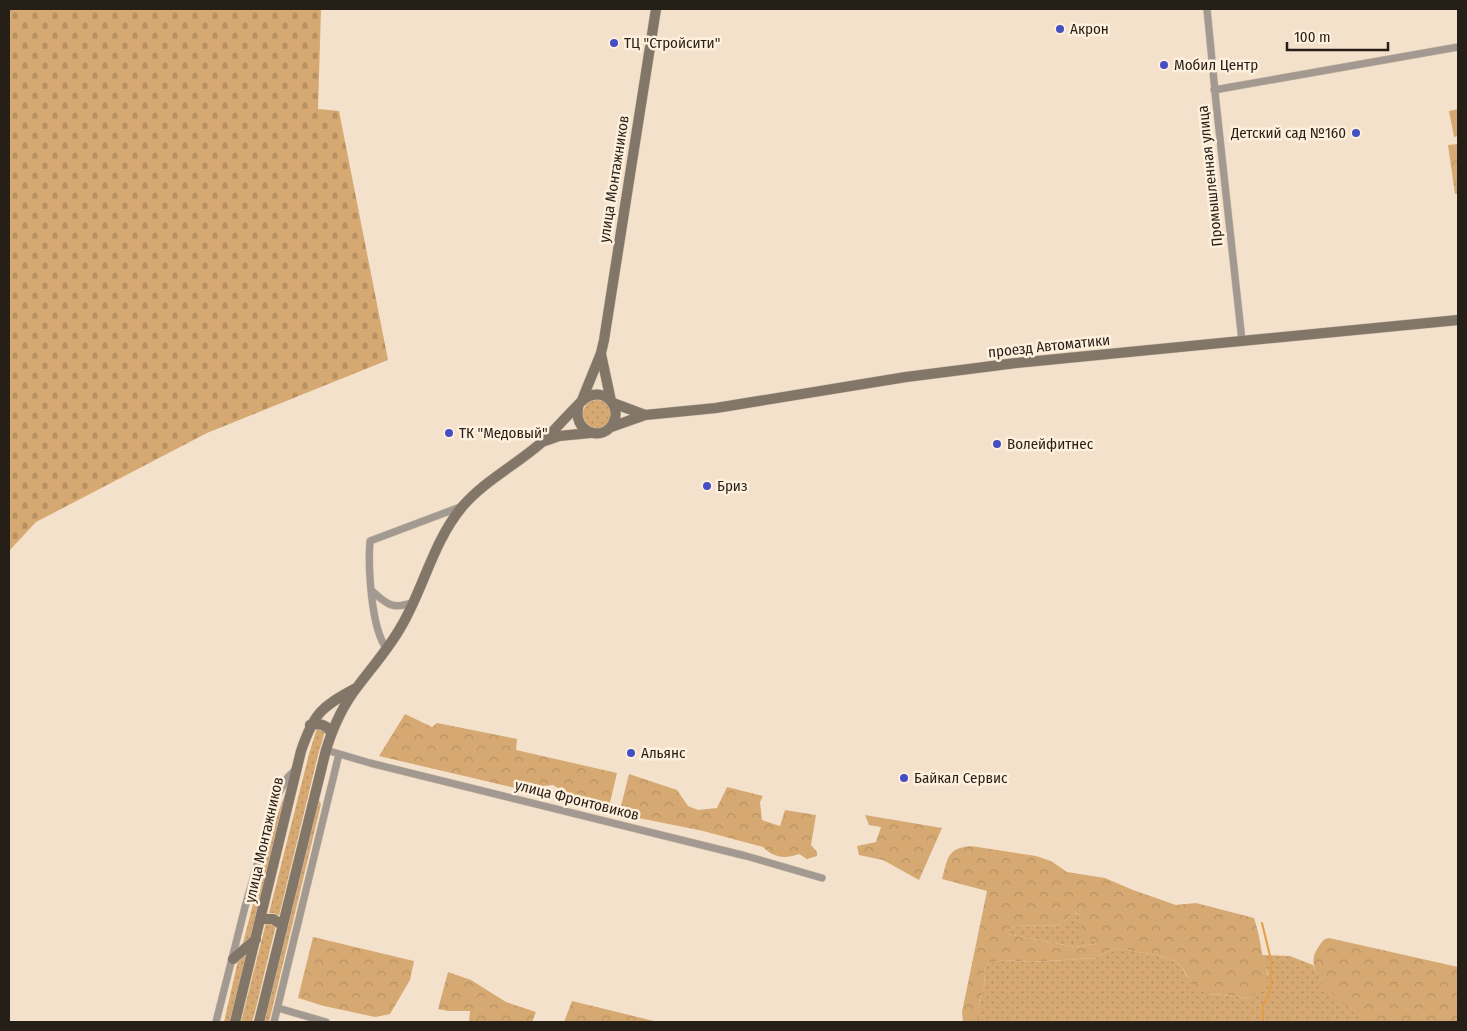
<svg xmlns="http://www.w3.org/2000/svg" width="1467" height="1031" viewBox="0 0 1467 1031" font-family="'Fira Sans Condensed',sans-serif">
<defs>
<pattern id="grass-dots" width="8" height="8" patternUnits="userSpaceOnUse" patternTransform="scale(1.25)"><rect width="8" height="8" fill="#d7a972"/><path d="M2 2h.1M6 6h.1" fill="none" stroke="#b89162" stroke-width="1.8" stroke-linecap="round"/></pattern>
<pattern id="forest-crowns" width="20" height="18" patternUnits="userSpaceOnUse" patternTransform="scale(1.25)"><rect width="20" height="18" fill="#d7a972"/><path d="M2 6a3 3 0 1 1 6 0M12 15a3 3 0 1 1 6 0" fill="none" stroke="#b89162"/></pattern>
<pattern id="cemetery-stones" width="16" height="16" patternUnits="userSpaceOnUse" patternTransform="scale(1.25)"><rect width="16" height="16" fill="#d7a972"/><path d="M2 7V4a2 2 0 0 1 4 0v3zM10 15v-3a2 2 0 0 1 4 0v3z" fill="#b89162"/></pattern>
</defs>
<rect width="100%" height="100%" fill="#f4e1cb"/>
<path fill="url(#grass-dots)" d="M583 414a14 14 0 1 1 28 0a14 14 0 1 1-28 0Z
M317,728L325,731L318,755L279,916L274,913H269L309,754Z
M289,784L250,941L242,947L273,826Z
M318,799L321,804L269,1022H263Z
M1073,913L1079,914L1081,917V934L1096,940L1094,944L1075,947L1008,934L1005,932C1014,921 1043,928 1057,925C1064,924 1068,918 1073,913Z
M269,922L276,925L255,1012L252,1022H241L266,923Z
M248,948L230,1022H224L239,956Z
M1115,948L1156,955L1176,961L1182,967L1187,977L1207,994L1237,996L1248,999L1268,974L1262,955L1290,956L1313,965C1322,990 1347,1004 1366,1022H978V1009L984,987L985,968L989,963L1003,960L1031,962L1095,958Z"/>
<path fill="url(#forest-crowns)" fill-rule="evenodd" d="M1458,144V194H1455L1448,145Z
M405,714L432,727L437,723L517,739L516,750L617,773L608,811L571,802L572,797L553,785L533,787L532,792L379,756Z
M629,774L677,790L688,806L698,810L717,808L727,787L763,796L760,802L762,820L780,826L785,810L816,815L811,845L817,852V856L807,859L799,854C785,859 774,858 763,847L703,831L619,814Z
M865,815L942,828L919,880L883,860L859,855L857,846L876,842L881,827L869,825Z
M971,846L1036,856L1051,861L1067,872L1105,878L1133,890L1176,905L1196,903L1254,918C1258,930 1260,940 1262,953C1263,959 1266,965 1267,972C1268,983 1257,993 1248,999L1237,996L1207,994L1194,988L1182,967L1176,961L1156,955L1115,948L1095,958L1031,962L1003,960L989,963L985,968L984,987L978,1009V1022H963L962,1012L987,891L942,879C948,858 947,848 971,846ZM1073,913L1079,914L1081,917V934L1083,938L1095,940L1094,944L1075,947L1008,934L1006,932C1014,921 1044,928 1057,925C1064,924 1068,918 1073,913Z
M313,937L414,961L410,980L390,1014L375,1017L324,1006L298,998Z
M1329,938L1458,967V1022H1366C1349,1007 1302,977 1316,951C1320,945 1322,939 1329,938Z
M448,972L471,980L506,1002L536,1012L532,1022H469L470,1011H448L438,1009Z
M572,1001L658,1022H564Z"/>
<path fill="url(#cemetery-stones)" d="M9,9H321L318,109L339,111L388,360L207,433L36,522L9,551Z"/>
<path fill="#d7a972" d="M1458,109V136L1454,137L1449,111Z"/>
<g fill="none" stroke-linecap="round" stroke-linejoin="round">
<path stroke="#e29e48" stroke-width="2" d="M1262,923L1271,960V988L1263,1006V1022"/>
<g stroke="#cfbeab" stroke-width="8">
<path id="street" d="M1207,9L1216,102L1242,341
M1214,90L1458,47
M371,590C387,605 393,610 414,602
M387,649C371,630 368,566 370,541L463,506
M326,750L370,763L746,856L822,878
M278,1008L326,1022
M216,1022L245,907L276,798L288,777L297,768
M274,1022L339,754"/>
</g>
<g stroke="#cfbeab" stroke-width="11">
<path id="secondary" d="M601,354L611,401
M582,400L601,353L604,340L656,9
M613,403L645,415
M611,427L645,415L716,408L906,377L1016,363L1458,320
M542,442L559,436L590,433
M310,725C319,723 327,724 331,733
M261,919H273L282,925
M233,959L256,939
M235,1022L301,751C314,713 321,707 356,688
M259,1022L326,750C333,727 343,705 358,686C373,666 390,647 402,625C424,587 433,542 462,507C484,481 516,465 541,443C553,432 564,419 575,408C580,403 585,396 593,395C608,392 620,408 614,421C605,444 570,433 579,404"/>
</g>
<use href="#street" stroke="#a29a91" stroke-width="7"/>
<use href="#secondary" stroke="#827669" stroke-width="10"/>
</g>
<g fill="#454ec3" stroke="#ffefdd" stroke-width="2">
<circle cx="1060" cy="29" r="5"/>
<circle cx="614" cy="43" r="5"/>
<circle cx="1164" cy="65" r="5"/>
<circle cx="1356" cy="133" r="5"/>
<circle cx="449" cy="433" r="5"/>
<circle cx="997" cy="444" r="5"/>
<circle cx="707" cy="486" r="5"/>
<circle cx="631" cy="753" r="5"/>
<circle cx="904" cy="778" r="5"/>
</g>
<g text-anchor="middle" stroke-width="5" stroke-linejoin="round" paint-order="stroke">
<g font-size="15" fill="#261f17" stroke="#ffefdd" text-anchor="start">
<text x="1070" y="34">Акрон</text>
<text x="624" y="48">ТЦ "Стройсити"</text>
<text x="1174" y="70">Мобил Центр</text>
<text x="1346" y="138" text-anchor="end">Детский сад №160</text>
<text x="459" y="438">ТК "Медовый"</text>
<text x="1007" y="449">Волейфитнес</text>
<text x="717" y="491">Бриз</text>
<text x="641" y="758">Альянс</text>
<text x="914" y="783">Байкал Сервис</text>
</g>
<g font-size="15" fill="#261f17" stroke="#ffefdd">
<text transform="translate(1210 176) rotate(-96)" y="5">Промышленная улица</text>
<text transform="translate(614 179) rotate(-81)" y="5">улица Монтажников</text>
<text transform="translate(1049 346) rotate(-6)" y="5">проезд Автоматики</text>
<text transform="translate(577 800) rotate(14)" y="5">улица Фронтовиков</text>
<text transform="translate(264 840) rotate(-77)" y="5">улица Монтажников</text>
</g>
</g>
<rect width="1467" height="1031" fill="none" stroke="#261f17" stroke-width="20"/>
<path d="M1287 42v8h101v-8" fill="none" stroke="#261f17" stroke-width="2.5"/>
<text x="1294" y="42" font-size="15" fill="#261f17" stroke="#ffefdd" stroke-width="4" paint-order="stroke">100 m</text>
</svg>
